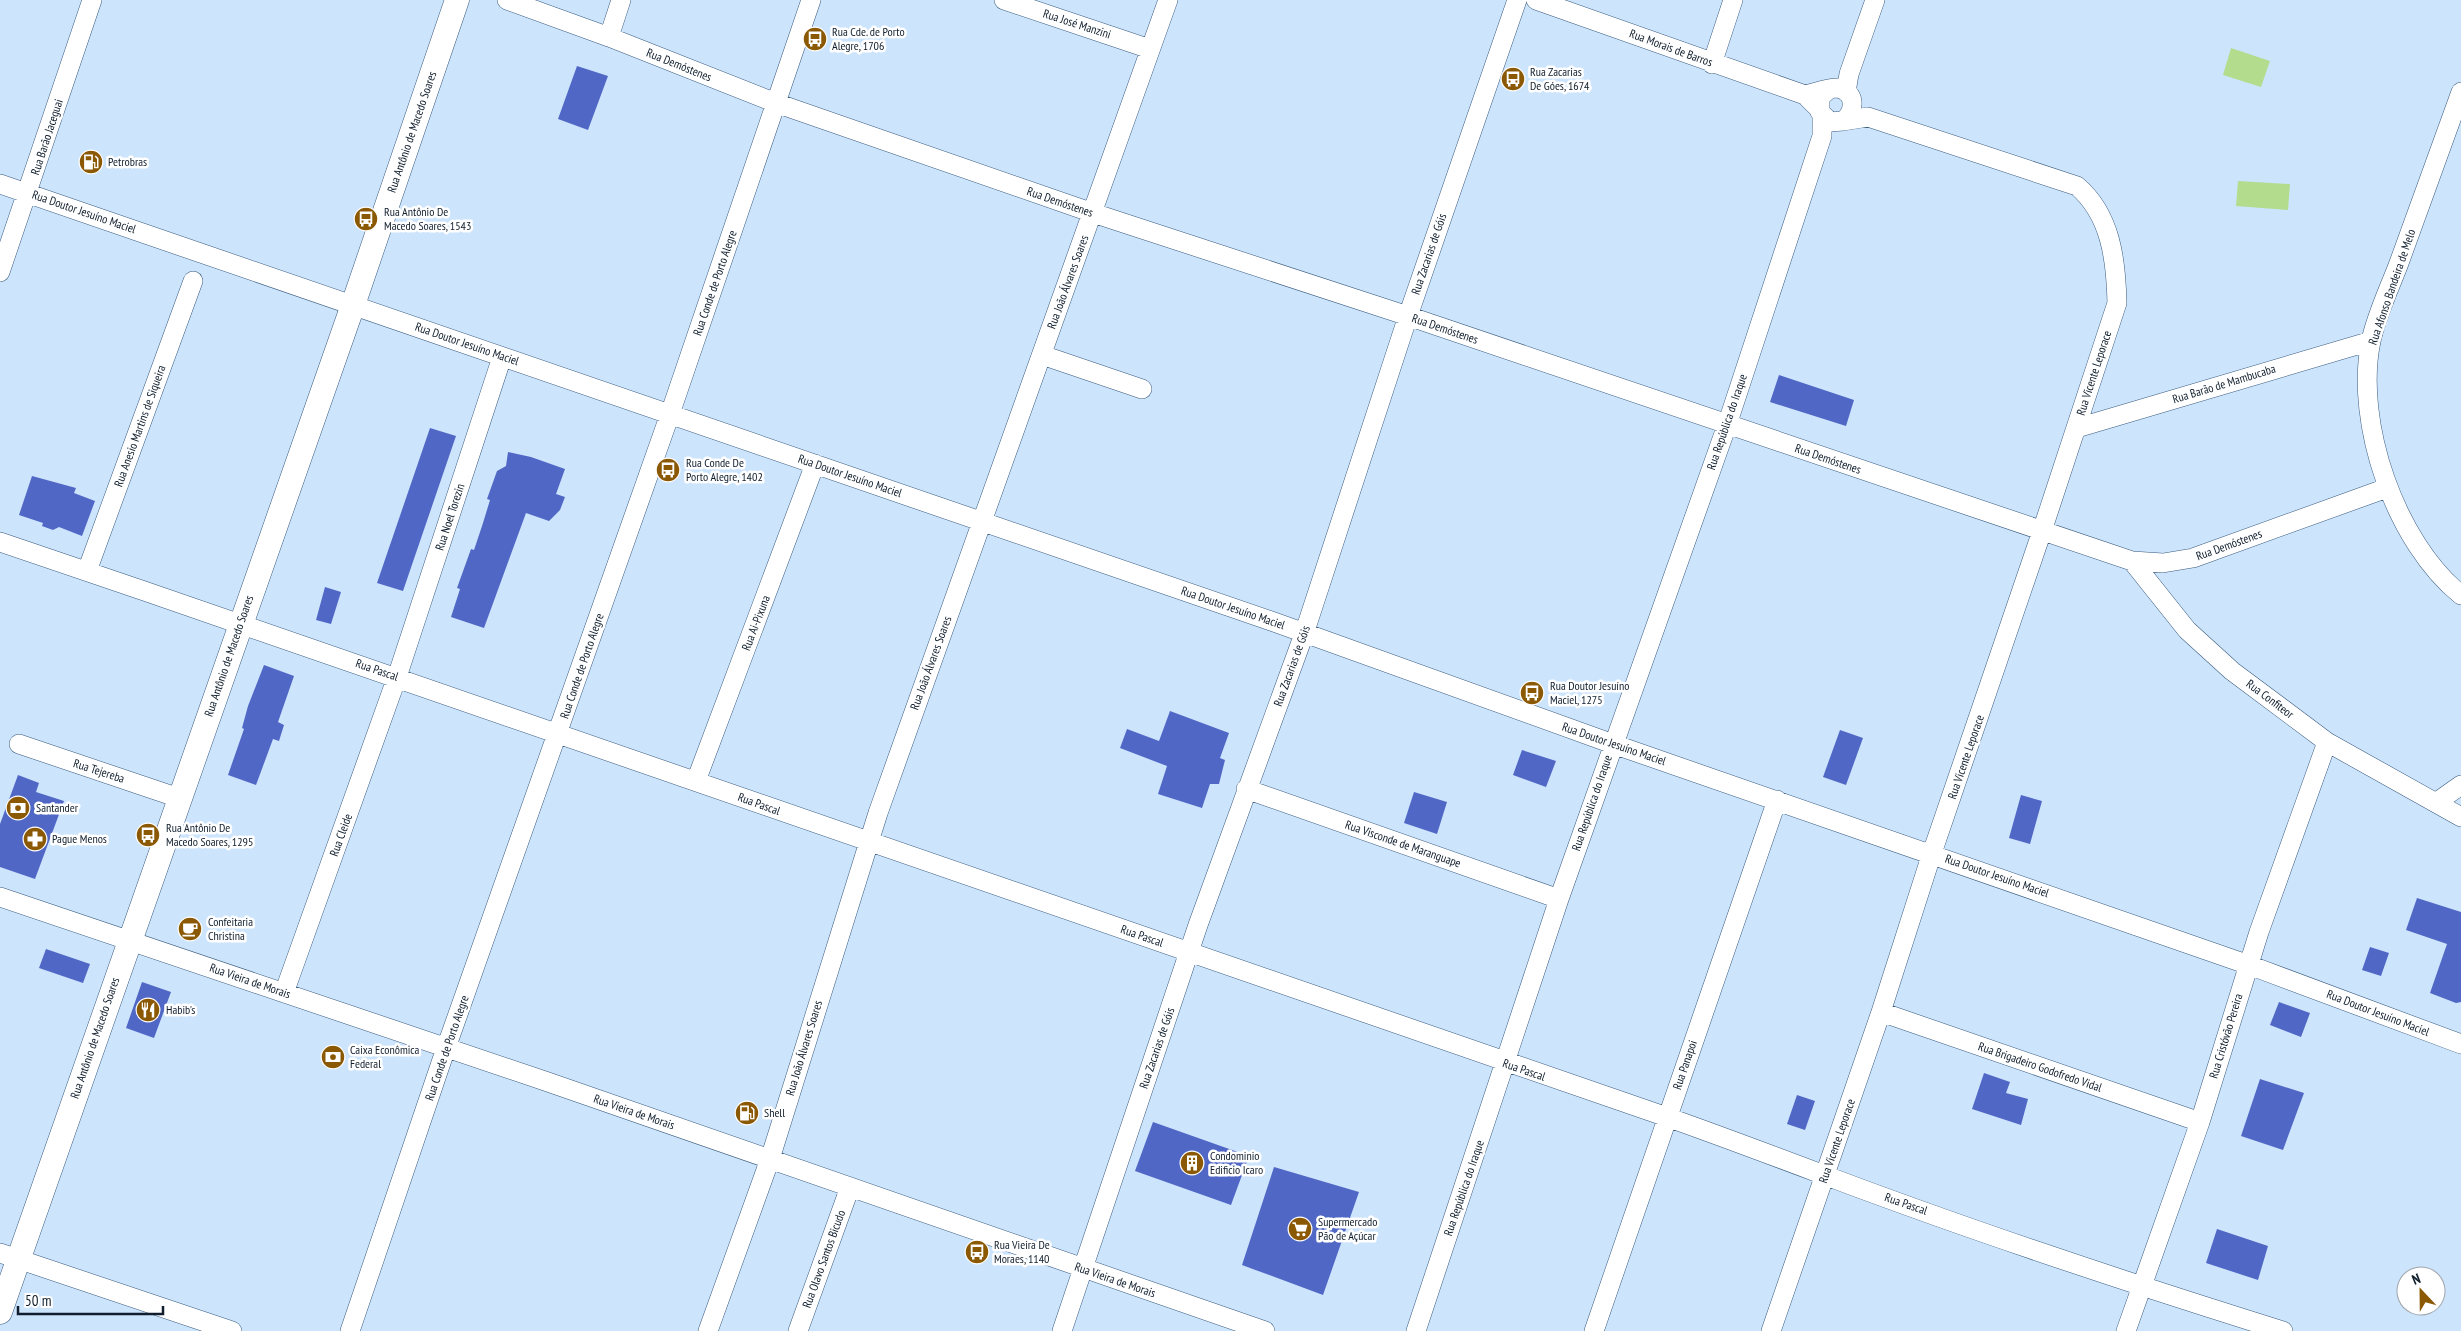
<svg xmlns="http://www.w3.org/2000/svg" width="2461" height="1331" viewBox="0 0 2461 1331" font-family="'PT Sans Narrow',sans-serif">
<rect width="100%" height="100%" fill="#cde4fd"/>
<path fill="#b3dc8d" d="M2231,48L2270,61L2261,87L2223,75Z
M2238,181L2290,184L2288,210L2236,206Z"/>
<path fill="#5067c6" d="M577,66L608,76L588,130L558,119Z
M1779,375L1854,400L1846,426L1770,402Z
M430,428L456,436L403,591L377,583Z
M508,452L531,457L565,469L556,494L565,497L560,510L549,521L526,513L484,628L451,617L460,589L457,588L471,549L474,550L483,523L490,500L487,499L497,471L506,466Z
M32,476L76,488L74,493L95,501L82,536L59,527L53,530L42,526L43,523L19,515Z
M325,587L341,592L331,624L316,620Z
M264,665L294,676L278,722L284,725L279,741L273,739L256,785L228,775L244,729L242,728L248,706Z
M1170,711L1229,733L1220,758L1225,760L1219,784H1210L1202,808L1158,794L1167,766L1120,748L1127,729L1159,741Z
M1840,730L1863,738L1846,785L1823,777Z
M1522,750L1556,761L1546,787L1513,775Z
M18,775L39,783L36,792L64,801L35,879L0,867V824Z
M1414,792L1447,802L1437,834L1404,823Z
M2021,795L2042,801L2030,844L2009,838Z
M2417,898L2461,912V1002L2456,1003L2430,993L2447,944L2406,930Z
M2370,947L2389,953L2381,976L2362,970Z
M46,949L90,964L83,983L39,968Z
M142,982L171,992L154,1038L126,1028Z
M2279,1002L2310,1013L2301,1037L2270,1025Z
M1984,1073L2010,1082L2006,1093L2028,1099L2021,1125L1972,1109Z
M2260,1079L2304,1093L2283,1150L2241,1136Z
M1797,1095L1815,1101L1805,1130L1787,1124Z
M1153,1122L1249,1156L1231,1205L1135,1171Z
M1274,1167L1359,1192L1323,1295L1242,1265Z
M2217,1229L2268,1246L2258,1280L2206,1263Z"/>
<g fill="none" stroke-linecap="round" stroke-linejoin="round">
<g stroke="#395b7e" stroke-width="20">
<path id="minor" d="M507,0L609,37L776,103L1093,213L1408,316L2132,561L2163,563L2193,558L2387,488
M1004,0L1150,49
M1536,0L1805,95L1818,108
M609,37L621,0
M1712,64L1733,0
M1846,92L1849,74L1875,0
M2461,92C2440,149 2420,206 2399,263C2390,287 2376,316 2371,341C2354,423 2396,543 2461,595
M1805,95C1814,93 1827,88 1837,88C1856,90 1856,112 1843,121L1830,122L1820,112V97L1828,90
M0,184L1274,622L1613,744L2249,965L2461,1044
M0,272L92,0
M1042,355L1142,389
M2077,428L2371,341
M0,542C556,730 1109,927 1664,1116C1718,1135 1771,1155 1824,1175C1975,1232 2129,1283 2283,1331
M2132,561L2187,630L2232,671L2327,742L2461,817
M87,571L193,281
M19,744L179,798
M696,781L815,464
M1246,789L1559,899
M2437,802L2461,785
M0,897L545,1081L1265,1331
M284,993L397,677L502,357
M1881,1012L2200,1122
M0,1253L232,1331
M350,1331L446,1048L670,414L811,0
M708,1331L770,1159L878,813L1168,0
M798,1331L850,1187
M1062,1331L1198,925L1304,634L1408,316L1517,0
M1416,1331L1559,899L1727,425L1822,136V117
M1594,1331L1777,800
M1771,1331L1881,1012L1932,853L2042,531L2117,303C2116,260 2111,215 2077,186L1868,117L1843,121
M2126,1331L2200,1122L2259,932L2327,742"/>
</g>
<g stroke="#395b7e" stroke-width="25">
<path id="major" d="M0,1312L353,305L457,0"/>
</g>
<use href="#minor" stroke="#fff" stroke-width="19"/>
<use href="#major" stroke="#fff" stroke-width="24"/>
</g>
<defs>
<g id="bus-disc" transform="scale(1.25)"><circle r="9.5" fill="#8b5804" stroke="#fff"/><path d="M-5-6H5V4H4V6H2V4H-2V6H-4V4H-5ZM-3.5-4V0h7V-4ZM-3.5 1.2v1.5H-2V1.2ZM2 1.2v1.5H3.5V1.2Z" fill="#fff"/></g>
<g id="fuel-disc" transform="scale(1.25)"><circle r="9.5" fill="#8b5804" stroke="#fff"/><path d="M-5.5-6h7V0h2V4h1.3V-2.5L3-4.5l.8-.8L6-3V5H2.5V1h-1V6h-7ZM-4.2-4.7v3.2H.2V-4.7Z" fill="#fff"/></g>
<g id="bank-disc" transform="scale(1.25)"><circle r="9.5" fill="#8b5804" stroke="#fff"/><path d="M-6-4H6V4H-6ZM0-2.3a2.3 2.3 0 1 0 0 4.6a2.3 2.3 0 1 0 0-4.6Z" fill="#fff"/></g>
<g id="pharmacy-disc" transform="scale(1.25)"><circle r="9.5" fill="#8b5804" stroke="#fff"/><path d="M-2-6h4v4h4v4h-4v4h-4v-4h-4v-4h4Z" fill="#fff"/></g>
<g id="cafe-disc" transform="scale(1.25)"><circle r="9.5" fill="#8b5804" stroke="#fff"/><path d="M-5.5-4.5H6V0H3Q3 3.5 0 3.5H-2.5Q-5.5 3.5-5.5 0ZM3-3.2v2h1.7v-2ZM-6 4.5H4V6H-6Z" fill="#fff"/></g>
<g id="restaurant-disc" transform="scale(1.25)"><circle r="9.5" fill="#8b5804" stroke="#fff"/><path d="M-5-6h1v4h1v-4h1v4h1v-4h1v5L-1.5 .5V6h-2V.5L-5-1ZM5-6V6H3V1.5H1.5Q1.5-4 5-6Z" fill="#fff"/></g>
<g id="building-disc" transform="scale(1.25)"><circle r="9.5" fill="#8b5804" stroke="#fff"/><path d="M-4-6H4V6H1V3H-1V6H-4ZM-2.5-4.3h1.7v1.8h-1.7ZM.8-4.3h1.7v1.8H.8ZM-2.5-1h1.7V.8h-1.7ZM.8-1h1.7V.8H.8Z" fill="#fff"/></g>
<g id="supermarket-disc" transform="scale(1.25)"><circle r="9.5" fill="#8b5804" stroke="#fff"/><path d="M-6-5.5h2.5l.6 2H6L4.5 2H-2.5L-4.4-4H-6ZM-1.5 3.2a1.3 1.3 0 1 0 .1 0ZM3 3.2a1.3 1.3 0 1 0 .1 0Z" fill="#fff"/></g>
</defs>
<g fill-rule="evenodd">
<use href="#bus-disc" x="815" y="39"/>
<use href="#bus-disc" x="1513" y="79"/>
<use href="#fuel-disc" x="91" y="162"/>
<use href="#bus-disc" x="366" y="219"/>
<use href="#bus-disc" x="668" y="470"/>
<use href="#bus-disc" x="1532" y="693"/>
<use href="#bank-disc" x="18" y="808"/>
<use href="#bus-disc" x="148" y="835"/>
<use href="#pharmacy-disc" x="35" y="839"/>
<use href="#cafe-disc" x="190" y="929"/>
<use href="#restaurant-disc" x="148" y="1010"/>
<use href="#bank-disc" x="333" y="1057"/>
<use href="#fuel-disc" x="747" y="1113"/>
<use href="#building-disc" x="1192" y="1163"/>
<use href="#supermarket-disc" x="1300" y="1229"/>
<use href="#bus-disc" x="977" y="1252"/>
</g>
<g text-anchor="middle" stroke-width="5" stroke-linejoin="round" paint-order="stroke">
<g font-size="12" fill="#101e2d" stroke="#fff">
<text transform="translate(1077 24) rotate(18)" y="4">Rua José Manzini</text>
<text transform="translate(1671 48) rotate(20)" y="4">Rua Morais de Barros</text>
<text transform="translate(679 65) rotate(22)" y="4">Rua Demóstenes</text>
<text transform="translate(412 132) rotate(-71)" y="4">Rua Antônio de Macedo Soares</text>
<text transform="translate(47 137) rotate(-72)" y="4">Rua Barão Jaceguai</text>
<text transform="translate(1060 202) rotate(19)" y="4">Rua Demóstenes</text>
<text transform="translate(84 212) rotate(19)" y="4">Rua Doutor Jesuíno Maciel</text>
<text transform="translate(1429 254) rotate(-71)" y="4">Rua Zacarias de Góis</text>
<text transform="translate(1068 282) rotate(-70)" y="4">Rua João Álvares Soares</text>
<text transform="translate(715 283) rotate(-71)" y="4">Rua Conde de Porto Alegre</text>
<text transform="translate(2392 287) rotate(-71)" y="4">Rua Afonso Bandeira de Melo</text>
<text transform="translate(1445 329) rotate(19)" y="4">Rua Demóstenes</text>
<text transform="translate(467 344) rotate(19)" y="4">Rua Doutor Jesuíno Maciel</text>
<text transform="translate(2094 373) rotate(-72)" y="4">Rua Vicente Leporace</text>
<text transform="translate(2224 384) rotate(-17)" y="4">Rua Barão de Mambucaba</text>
<text transform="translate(1727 422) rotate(-71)" y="4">Rua República do Iraque</text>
<text transform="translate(140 426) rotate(-70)" y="4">Rua Anesio Martins de Siqueira</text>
<text transform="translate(1828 459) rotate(19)" y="4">Rua Demóstenes</text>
<text transform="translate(850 476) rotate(19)" y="4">Rua Doutor Jesuíno Maciel</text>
<text transform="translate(450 517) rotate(-72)" y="4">Rua Noel Torezin</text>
<text transform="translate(2229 545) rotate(-20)" y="4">Rua Demóstenes</text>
<text transform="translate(1233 608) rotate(19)" y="4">Rua Doutor Jesuíno Maciel</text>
<text transform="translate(756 623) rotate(-69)" y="4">Rua Ai-Pixuna</text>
<text transform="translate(229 656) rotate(-71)" y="4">Rua Antônio de Macedo Soares</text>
<text transform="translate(931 663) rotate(-70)" y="4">Rua João Álvares Soares</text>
<text transform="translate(582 666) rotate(-71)" y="4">Rua Conde de Porto Alegre</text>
<text transform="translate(1292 666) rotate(-70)" y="4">Rua Zacarias de Góis</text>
<text transform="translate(377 670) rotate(19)" y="4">Rua Pascal</text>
<text transform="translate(2270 699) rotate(37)" y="4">Rua Confiteor</text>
<text transform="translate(1614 744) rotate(19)" y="4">Rua Doutor Jesuíno Maciel</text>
<text transform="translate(1966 757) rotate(-71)" y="4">Rua Vicente Leporace</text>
<text transform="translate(99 771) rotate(18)" y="4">Rua Tejereba</text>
<text transform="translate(1592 803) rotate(-71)" y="4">Rua República do Iraque</text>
<text transform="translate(759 804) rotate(20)" y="4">Rua Pascal</text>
<text transform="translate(341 835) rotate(-70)" y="4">Rua Cleide</text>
<text transform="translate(1403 844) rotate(19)" y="4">Rua Visconde de Maranguape</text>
<text transform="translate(1997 876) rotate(19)" y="4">Rua Doutor Jesuíno Maciel</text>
<text transform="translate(1142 936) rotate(19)" y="4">Rua Pascal</text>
<text transform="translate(250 981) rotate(19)" y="4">Rua Vieira de Morais</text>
<text transform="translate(2378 1013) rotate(21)" y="4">Rua Doutor Jesuíno Maciel</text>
<text transform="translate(2226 1036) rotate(-73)" y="4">Rua Cristóvão Pereira</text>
<text transform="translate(95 1038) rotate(-71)" y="4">Rua Antônio de Macedo Soares</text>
<text transform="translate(447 1048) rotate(-71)" y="4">Rua Conde de Porto Alegre</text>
<text transform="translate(804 1048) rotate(-73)" y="4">Rua João Álvares Soares</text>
<text transform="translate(1157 1048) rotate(-71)" y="4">Rua Zacarias de Góis</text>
<text transform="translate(1685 1065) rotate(-71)" y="4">Rua Panapoi</text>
<text transform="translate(2040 1067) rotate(19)" y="4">Rua Brigadeiro Godofredo Vidal</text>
<text transform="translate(1524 1070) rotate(19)" y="4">Rua Pascal</text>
<text transform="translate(634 1112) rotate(19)" y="4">Rua Vieira de Morais</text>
<text transform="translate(1837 1141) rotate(-71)" y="4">Rua Vicente Leporace</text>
<text transform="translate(1464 1188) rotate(-71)" y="4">Rua República do Iraque</text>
<text transform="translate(1906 1204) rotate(19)" y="4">Rua Pascal</text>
<text transform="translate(824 1259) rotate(-70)" y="4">Rua Olavo Santos Bicudo</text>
<text transform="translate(1115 1280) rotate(19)" y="4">Rua Vieira de Morais</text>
</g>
<g font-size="12" fill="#101e2d" stroke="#fff" text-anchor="start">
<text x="832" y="36">Rua Cde. de Porto<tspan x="832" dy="14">Alegre, 1706</tspan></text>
<text x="1530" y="76">Rua Zacarias<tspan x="1530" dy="14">De Góes, 1674</tspan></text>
<text x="108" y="166">Petrobras</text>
<text x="384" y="216">Rua Antônio De<tspan x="384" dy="14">Macedo Soares, 1543</tspan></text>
<text x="686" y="467">Rua Conde De<tspan x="686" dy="14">Porto Alegre, 1402</tspan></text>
<text x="1550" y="690">Rua Doutor Jesuíno<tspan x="1550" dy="14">Maciel, 1275</tspan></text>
<text x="36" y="812">Santander</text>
<text x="166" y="832">Rua Antônio De<tspan x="166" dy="14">Macedo Soares, 1295</tspan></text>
<text x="52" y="843">Pague Menos</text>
<text x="208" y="926">Confeitaria<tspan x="208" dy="14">Christina</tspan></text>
<text x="166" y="1014">Habib's</text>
<text x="350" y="1054">Caixa Econômica<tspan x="350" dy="14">Federal</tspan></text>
<text x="764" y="1117">Shell</text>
<text x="1210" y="1160">Condominio<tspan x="1210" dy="14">Edificio Icaro</tspan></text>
<text x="1318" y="1226">Supermercado<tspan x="1318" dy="14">Pão de Açúcar</tspan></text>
<text x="994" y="1249">Rua Vieira De<tspan x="994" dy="14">Moraes, 1140</tspan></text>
</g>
</g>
<g transform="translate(2421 1291) rotate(338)"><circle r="24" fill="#ffffff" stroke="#9fa5ab"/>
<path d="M0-4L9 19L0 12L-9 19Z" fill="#8b5804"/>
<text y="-8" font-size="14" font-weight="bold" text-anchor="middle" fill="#101e2d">N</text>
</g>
<path d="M18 1306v8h145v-8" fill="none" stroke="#101e2d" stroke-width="2.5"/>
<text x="25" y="1306" font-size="15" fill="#101e2d" stroke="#ffffff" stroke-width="4" paint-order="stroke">50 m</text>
</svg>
